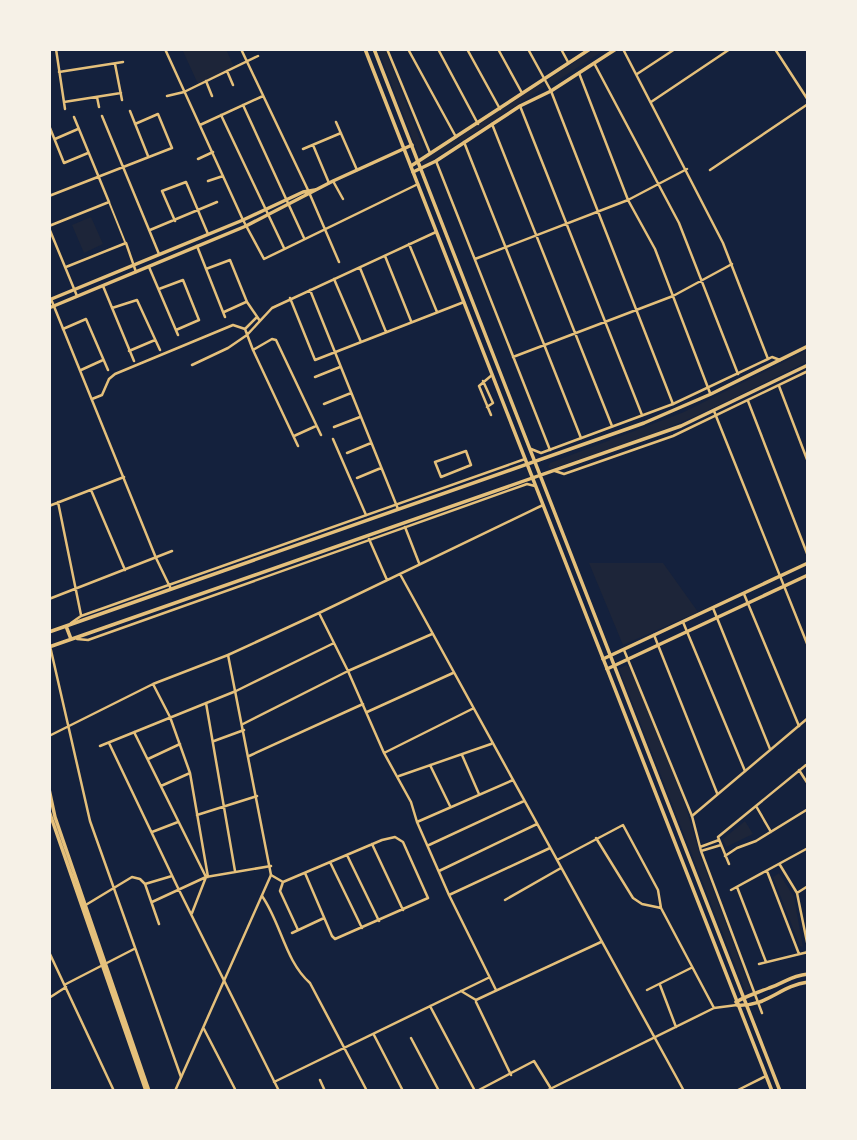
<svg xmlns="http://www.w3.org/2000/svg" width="857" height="1140" viewBox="0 0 857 1140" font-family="'Fira Sans Condensed',sans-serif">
<rect width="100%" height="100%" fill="#14213d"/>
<path fill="#1d2539" d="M182,49H226L234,67L198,84Z
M378,49H385L425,152L422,156L417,150Z
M595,49H606L552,84L548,83L549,79Z
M543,82L545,86L543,88L423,166L421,161L424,158Z
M91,217L103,244L84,253L72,225Z
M808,350V361C760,385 712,410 663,430C626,445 588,456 551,469L548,467L550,463L684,412Z
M589,563H663L698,612L623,645Z
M626,665L634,671L685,804L700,855L750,988L748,991L745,990L627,689L619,669Z
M745,821L753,834L726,847L723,839Z
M779,873L794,897L803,947L800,946L773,877Z"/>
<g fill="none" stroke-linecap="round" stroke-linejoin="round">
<path stroke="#e5c07b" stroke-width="2" d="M109,202L125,242"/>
<path stroke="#e5c07b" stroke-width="2.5" d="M56,49L65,109
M165,49L243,220L264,259L418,184
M241,49L308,190L339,262
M408,49L456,137
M438,49L478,124
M467,49L500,109
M498,49L522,93
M561,49L568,62
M775,49L808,100
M806,49L808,52
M594,63L679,223L738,374
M115,64L122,100
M227,71L233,85
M59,72L123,62
M579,73L628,200L655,249L710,393
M206,81L212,96
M551,91L673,404
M167,96L184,92L258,56
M97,97L99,107
M64,102L121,93
M651,102L730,49
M243,105L304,238
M520,106L642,415
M130,111L148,156
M221,115L284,248
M102,116L159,254
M336,122L357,170
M492,124L612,426
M200,125L263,96
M50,128L64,163L88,153
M55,139L78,129
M464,142L581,438
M313,145L329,183
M303,149L341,133
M198,159L213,152
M436,161L550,450
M710,170L808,104
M208,181L223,176
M333,181L343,199
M49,196L172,148L158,114L135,124
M175,221L162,191L186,182L208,234
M49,226L109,202L74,117
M49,228L77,296
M150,230L217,202
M409,244L437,312
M197,246L225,317
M385,256L411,321
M475,259L628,200L687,169
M66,267L126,243L136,272
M149,267L178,335
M360,268L386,332
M206,269L230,260L247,302L260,321
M334,279L361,342
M103,286L134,361
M159,289L183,280L199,320L176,330
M310,290L398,509
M290,298L315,360L464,302
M112,308L137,300L160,350
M224,312L246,302
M63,329L86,319L108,370
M245,329L256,318
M253,350L272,339L276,340L321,435
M129,351L155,340
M513,357L673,296L732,264
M192,365L228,348L247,335L272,308L436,232
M81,370L103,360
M315,377L340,367
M483,381L493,403L487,407
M779,386L808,462
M92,399L102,395L109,379L115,374L233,325L245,329L253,350L298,446
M748,401L808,556
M324,404L351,393
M714,411L808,646
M491,415L479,386L492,375
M334,427L360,417
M294,436L316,426
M333,439L366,515
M466,451L471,465L441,477L435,462Z
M347,453L371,443
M357,478L381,468
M91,490L125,570
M58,502L81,615
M49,506L124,477
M405,527L419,563
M369,539L387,580
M400,574L684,1091
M744,594L799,726
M49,599L172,551
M713,608L770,749
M319,613L348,671L384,753L411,802L417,822L449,895L496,990
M683,622L745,771
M654,635L717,793
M50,646L90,821L181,1077
M624,650L692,816L701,851L762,1013
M153,684L170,717L190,773L208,877
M206,703L235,871
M367,712L453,673
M243,724L348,671L432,634
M134,732L206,877L192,913
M49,736L153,684L228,655L319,613L543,505
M214,741L244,730
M109,743L178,888L279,1091
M100,746L236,691L334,643
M384,753L472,709
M462,755L479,794
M249,756L363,704
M148,759L180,744
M430,765L450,806
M799,770L808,784
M399,776L491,744
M161,786L190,773
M756,806L771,832
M197,815L257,796
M417,822L513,780
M152,832L178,822
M596,838L633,898L642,904L661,908
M372,844L403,910
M429,845L524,801
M700,847L719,840
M701,851L721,845
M347,855L379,921
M725,856L737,848L756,841L808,809
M557,860L623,825L658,890L661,908L714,1008
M330,862L362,928
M729,864L718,837L806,765
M780,865L797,893L808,947
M439,871L537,824
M767,871L799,954
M271,875L283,882L382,840L395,837L403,842L428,898L335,939L332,936L305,873
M283,882L280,891L298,930
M145,884L172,876
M737,887L766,962
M731,890L808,848
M797,893L808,886
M449,895L550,848
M262,896C281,923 285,961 310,983L367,1091
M505,900L561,868
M152,902L206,877L271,866
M84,906L132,877L140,879L145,884L159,924
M292,933L324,918
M807,951L808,962
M49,952L114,1091
M759,964L808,952
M66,984L134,949
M660,985L676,1027
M647,990L691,968
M461,991L476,1000
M49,998L66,987
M476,1000L601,942
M476,1002L511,1075
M430,1006L475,1091
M204,1029L236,1091
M374,1035L403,1091
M411,1038L439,1091
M320,1080L325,1091
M274,1082L488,978
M477,1091L534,1061L550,1087
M546,1091L714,1008L737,1005
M736,1091L766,1076"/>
<path stroke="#e5c07b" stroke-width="2.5" d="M387,49L430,153
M528,49L551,91
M623,49L723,243L768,359
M637,74L675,49
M51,299L156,558L171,589
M531,449L541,453L673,404L768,359L772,357L780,360
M555,471L564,474L673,436L808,371
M71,623L81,616L525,459
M77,639L88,640L527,484L535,486
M692,816L808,718
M175,1091L271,875L228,655"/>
<path stroke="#e5c07b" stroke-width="3.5" d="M411,166L590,49
M413,172L436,161L520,106L551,91L616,49
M49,300L243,220L303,192L315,190
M49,308L246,226L333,181L412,145
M603,659L808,563
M607,669L808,575
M49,789L55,817L149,1091
M49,811L146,1091
M736,1002C748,995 757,993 769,988C785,983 789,976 808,974
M737,1005C768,1007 779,986 808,982"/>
<path stroke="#e5c07b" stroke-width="3.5" d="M365,49L772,1091
M374,49L780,1091
M66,626L71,639
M49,632L644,423L711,394L808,346
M49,647L681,426L808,365"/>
</g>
<rect width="857" height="1140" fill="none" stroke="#f6f1e7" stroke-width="102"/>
</svg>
